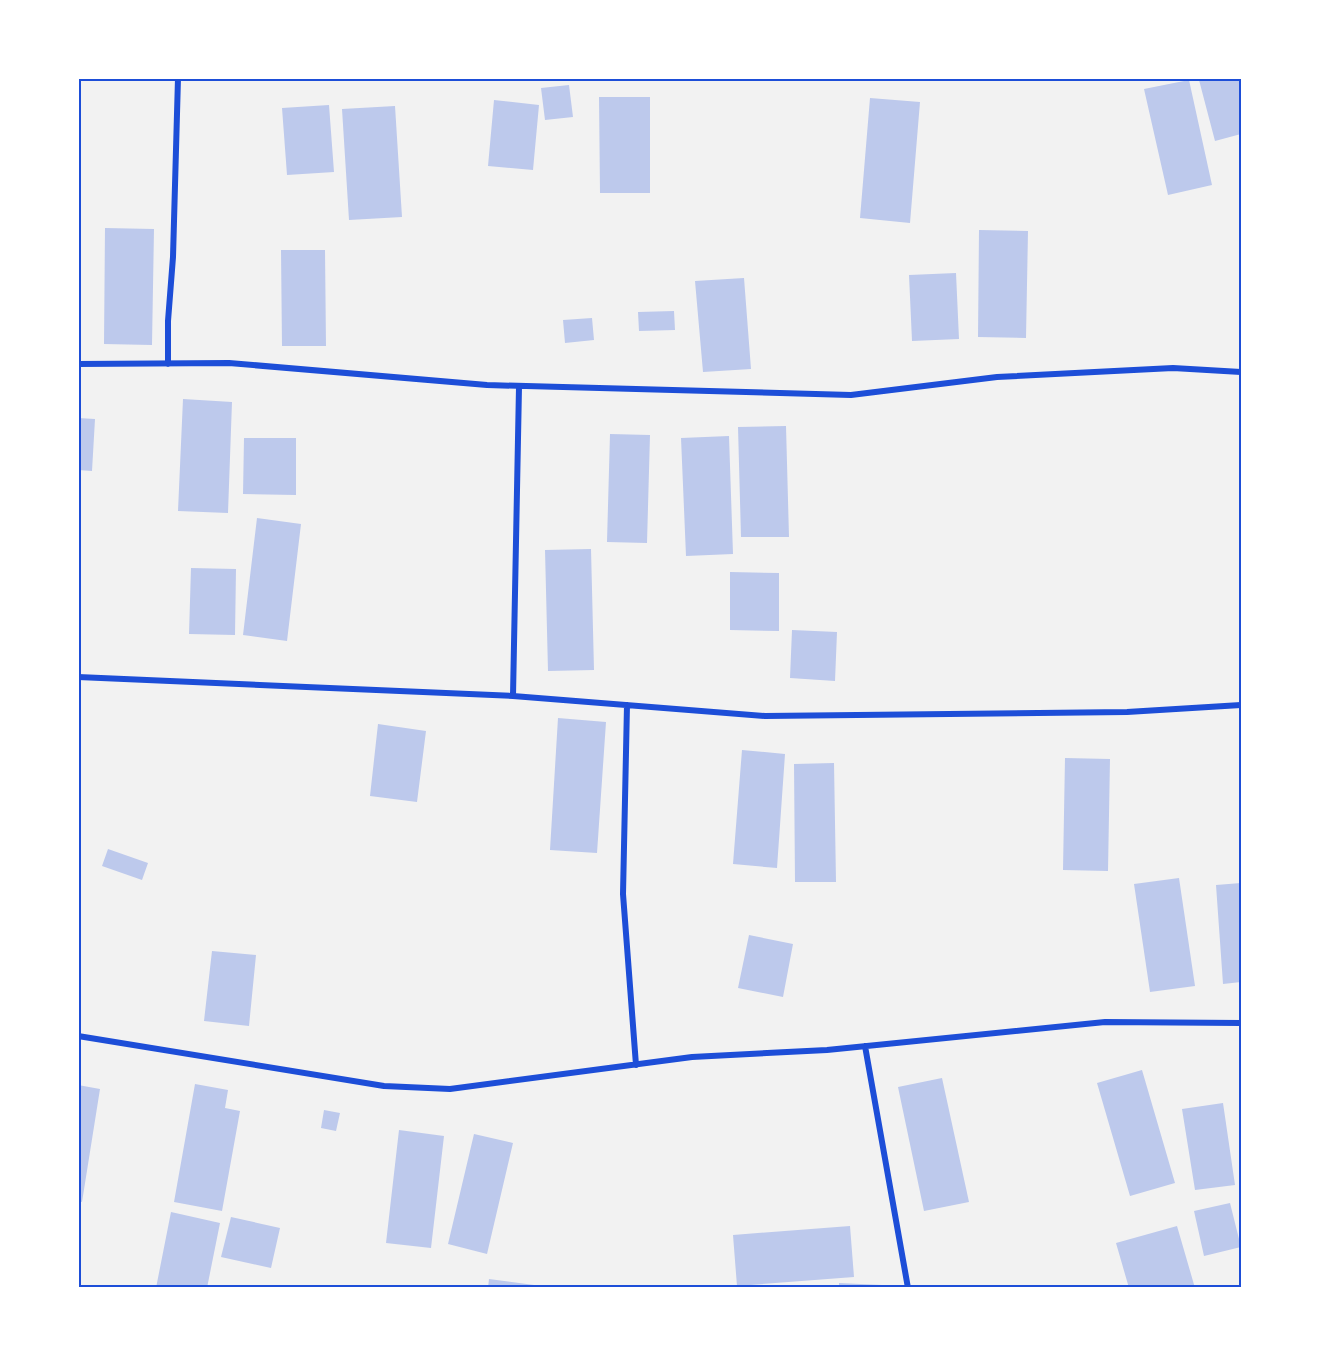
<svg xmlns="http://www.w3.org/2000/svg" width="1319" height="1366" viewBox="0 0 1319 1366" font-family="'Public Sans',sans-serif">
<rect width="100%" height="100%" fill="#f2f2f2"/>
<path fill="#bdc9ec" d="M1208,78H1241V134L1215,141L1199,80Z
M1189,80L1212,185L1168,195L1144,89Z
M569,85L573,117L545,120L541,88Z
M599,97H650V193H600Z
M870,98L920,102L910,223L860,218Z
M494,100L539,105L533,170L488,166Z
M329,105L334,172L287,175L282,108Z
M395,106L402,217L349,220L342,109Z
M105,228L154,229L152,345L104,344Z
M979,230L1028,231L1026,338L978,337Z
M281,250H325L326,346H282Z
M956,273L959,339L912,341L909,275Z
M744,278L751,369L703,372L695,281Z
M674,311L675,330L639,331L638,312Z
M592,318L594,340L565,343L563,320Z
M183,399L232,402L228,513L178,511Z
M78,418L95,419L92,471L78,470Z
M786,426L789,537H741L738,427Z
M610,434L650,435L647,543L607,542Z
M729,436L733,554L686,556L681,438Z
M244,438H296V495L243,494Z
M257,518L301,524L287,641L243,635Z
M591,549L594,670L548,671L545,550Z
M191,568L236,569L235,635L189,634Z
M730,572L779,573V631L730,630Z
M792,630L837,632L835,681L790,678Z
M558,718L606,722L597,853L550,850Z
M378,724L426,731L417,802L370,796Z
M742,750L785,754L777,868L733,864Z
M1065,758L1110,759L1108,871L1063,870Z
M834,763L836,882H795L794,764Z
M108,849L148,863L142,880L102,866Z
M1179,878L1195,986L1150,992L1134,884Z
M1241,883V982L1223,984L1216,885Z
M749,935L793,944L783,997L738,988Z
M212,951L256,955L249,1026L204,1021Z
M1142,1070L1175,1183L1130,1196L1097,1083Z
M942,1078L969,1202L924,1211L898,1087Z
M195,1084L228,1090L225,1108L240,1111L222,1211L174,1202Z
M78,1085L100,1089L82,1202L78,1201Z
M1223,1103L1235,1185L1195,1190L1182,1109Z
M324,1110L340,1113L336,1131L321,1128Z
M399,1130L444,1136L431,1248L386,1243Z
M474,1134L513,1143L487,1254L448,1244Z
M1230,1203L1241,1247L1204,1256L1194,1211Z
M171,1212L220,1223L207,1288H156Z
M231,1217L280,1228L271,1268L221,1257Z
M850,1226L854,1277L737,1286L733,1235Z
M1177,1226L1195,1288H1129L1116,1243Z
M489,1279L534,1285V1288H488Z
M839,1283L882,1285V1288H839Z"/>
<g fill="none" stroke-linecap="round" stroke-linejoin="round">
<path stroke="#1d4ed8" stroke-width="6" d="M78,364L229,363L487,385L851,395L997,377L1173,368L1241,372
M168,364V321L173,257L178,78
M78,677L513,696L765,716L1127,712L1241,705
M513,696L519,387
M627,705L623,894L636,1065
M78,1036L384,1086L450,1089L692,1057L827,1050L1105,1022L1241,1023
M865,1046L908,1288"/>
</g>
<rect width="1319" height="1366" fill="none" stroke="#ffffff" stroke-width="159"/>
<rect x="80" y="80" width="1160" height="1206" fill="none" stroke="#1d4ed8" stroke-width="2"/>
</svg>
